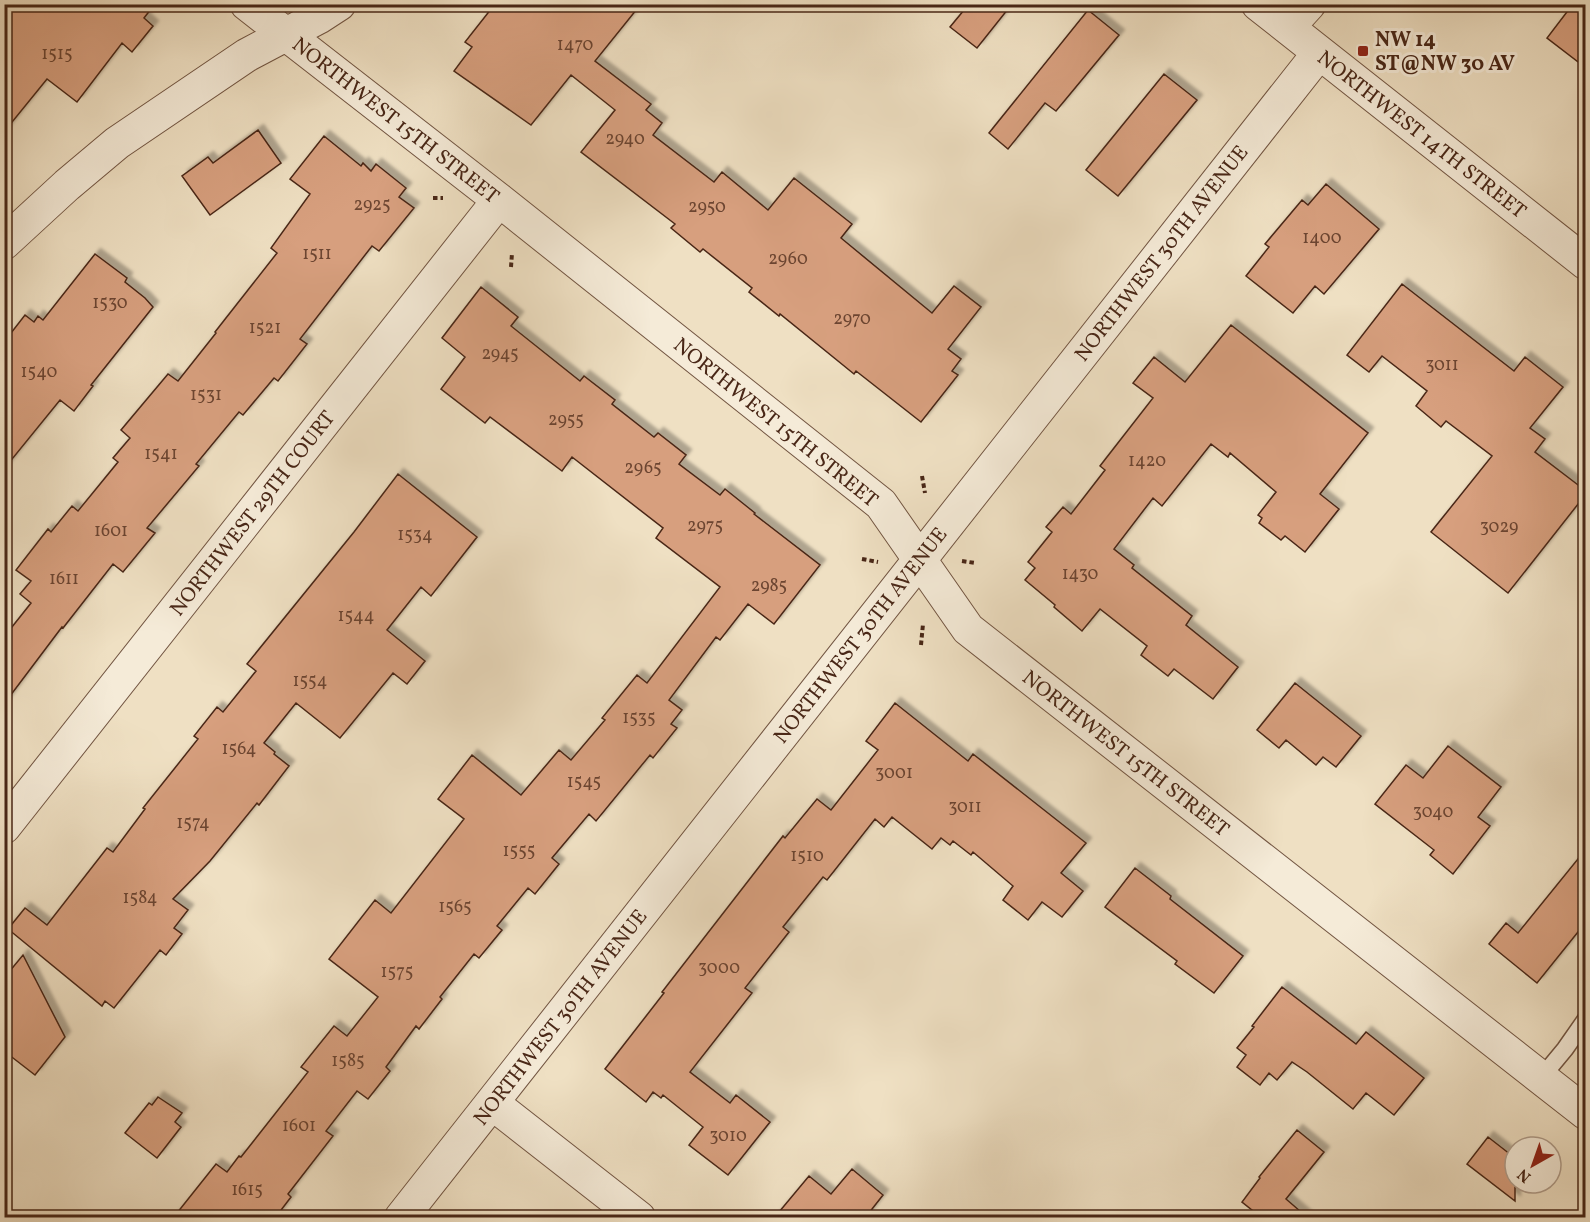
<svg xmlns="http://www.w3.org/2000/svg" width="1590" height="1222" viewBox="0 0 1590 1222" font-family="Vollkorn,serif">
<defs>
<filter id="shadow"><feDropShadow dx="5.5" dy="-5.5" stdDeviation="1.5" flood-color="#0004"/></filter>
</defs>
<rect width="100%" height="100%" fill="#efe0c3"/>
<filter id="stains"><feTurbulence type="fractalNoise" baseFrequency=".00333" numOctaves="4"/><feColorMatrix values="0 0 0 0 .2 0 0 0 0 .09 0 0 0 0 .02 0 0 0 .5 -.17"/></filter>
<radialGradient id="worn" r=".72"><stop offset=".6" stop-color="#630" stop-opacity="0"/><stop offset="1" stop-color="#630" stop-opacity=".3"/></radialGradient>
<path fill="#d79f7e" stroke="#492717" stroke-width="1.5" filter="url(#shadow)" d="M4,4H155L144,18L153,26L132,52L122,43L77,102L47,79L4,132Z
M495,4H641L595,61L651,104L646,110L662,123L653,135L714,182L722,172L768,210L794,178L852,224L841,238L932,313L954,286L981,307L948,349L961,359L952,371L958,375L921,422L856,371L854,374L780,314L779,316L749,292L752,288L703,249L700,252L671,228L675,224L581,152L615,110L571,75L531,125L454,71L472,47L465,42Z
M969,4H1012L977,48L950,27Z
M1573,4H1586V68L1547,38Z
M1088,10L1119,35L1056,111L1045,103L1008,149L989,133Z
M1164,74L1197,100L1118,196L1086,170Z
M258,130L281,163L210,215L182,176L208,157L213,163Z
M324,136L361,166L363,163L371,171L376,164L406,188L399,197L414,208L379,251L372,246L300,339L307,344L278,381L274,378L243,415L239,412L196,464L199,466L147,528L155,533L123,572L113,564L63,628L62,627L4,704V637L31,603L20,594L31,581L16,570L48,529L51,532L72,506L78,511L118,462L113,458L130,438L121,430L168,374L178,381L216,333L215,332L277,253L271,248L310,194L290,179Z
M1326,184L1379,229L1324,294L1315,286L1293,313L1246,276L1269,247L1265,244L1302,200L1308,205Z
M95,254L127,278L125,282L145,298L153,307L91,385L93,386L74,411L60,400L4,469V342L25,315L34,322L38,316L43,320Z
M1402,284L1514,371L1525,357L1563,387L1530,428L1545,439L1535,452L1586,491V494L1508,593L1431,532L1492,456L1446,421L1441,427L1416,406L1427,391L1382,356L1369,372L1347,355Z
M481,287L518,317L511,326L580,381L584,376L615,400L612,404L654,437L658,433L686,455L679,464L720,495L725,489L755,513L754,514L820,565L774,624L748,604L720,640L716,637L669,700L682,710L671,724L677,728L653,758L650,755L596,821L589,814L552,858L559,864L535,894L528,888L497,926L502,930L479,958L474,954L440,997L442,999L419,1029L416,1026L386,1067L390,1071L368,1099L357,1091L326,1131L333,1136L288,1194L291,1197L275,1218H173L216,1164L227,1172L239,1156L241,1157L308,1072L301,1067L334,1026L347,1036L378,997L329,959L375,900L391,913L464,819L438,799L472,755L521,795L559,750L571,760L605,720L602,718L637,675L647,683L720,587L656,538L663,528L572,457L562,471L490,417L485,423L441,389L465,357L442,338Z
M1231,325L1368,433L1320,494L1339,509L1305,552L1285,536L1281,540L1259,523L1262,518L1258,515L1276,492L1230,453L1228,457L1211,444L1162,506L1153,498L1114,549L1134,565L1132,568L1192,616L1186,625L1238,667L1213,699L1174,669L1168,676L1141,655L1147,646L1100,609L1082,631L1054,607L1055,605L1025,580L1035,568L1028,562L1052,532L1046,527L1063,507L1071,514L1105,470L1100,466L1153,398L1133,383L1154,357L1185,382Z
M398,474L477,537L431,596L421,587L387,630L425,661L407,684L393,673L340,738L296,703L264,743L275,752L274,754L289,766L259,805L257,803L210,861L173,899L188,910L174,928L182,934L166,955L160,950L114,1008L105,1001L102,1006L8,929L25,908L47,925L107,848L113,852L145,809L143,808L198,739L194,736L217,707L223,712L256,671L247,664L354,532Z
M1295,683L1361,736L1336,767L1323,757L1316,765L1286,740L1279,748L1257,730Z
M895,703L968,761L973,754L1086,843L1061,873L1083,891L1062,917L1042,902L1028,920L1003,900L1013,886L973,852L971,855L953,841L950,845L941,838L932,849L892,817L884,827L875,819L827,880L823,877L783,927L789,932L745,988L752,993L690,1072L730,1103L736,1095L770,1122L728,1175L689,1145L703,1127L663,1095L661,1098L653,1092L646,1102L605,1069L664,993L662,992L783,836L785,838L817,799L831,810L878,750L866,741Z
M1448,746L1501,787L1478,817L1490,826L1453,874L1430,855L1434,850L1375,804L1406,765L1423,778Z
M1586,849V922L1537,983L1489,944L1506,923L1518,933Z
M1135,868L1171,896L1170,899L1243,956L1214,993L1175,964L1177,961L1105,907Z
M23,955L65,1037L35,1075L4,1051V978Z
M1282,987L1356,1044L1366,1032L1424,1078L1394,1115L1366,1093L1353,1109L1307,1072L1292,1062L1277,1080L1269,1073L1260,1085L1237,1067L1246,1055L1237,1048L1254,1027L1252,1026Z
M158,1097L182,1113L175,1122L181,1127L157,1158L125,1133L149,1103L152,1105Z
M1297,1130L1324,1152L1286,1199L1308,1218H1262L1242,1202L1260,1178L1259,1177Z
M1488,1137L1515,1158V1201L1467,1164Z
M852,1169L883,1195L865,1218H774L809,1176L831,1194Z"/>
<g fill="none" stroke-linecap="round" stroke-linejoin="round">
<g stroke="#725542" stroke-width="19">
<path id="service" d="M1541,1078L1565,1049L1586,1019"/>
</g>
<g stroke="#725542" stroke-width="35">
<path id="minor" d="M247,4L499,200L881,504L968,629L1586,1113
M1288,27L1309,4
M4,243L67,185L117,143L247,55L319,17L339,4
M4,827L499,200
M492,1103L639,1218
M401,1218L1319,53"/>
</g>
<g stroke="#725542" stroke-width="35">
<path id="tertiary" d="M1258,4L1586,263"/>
</g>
<path stroke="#492717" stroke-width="4" stroke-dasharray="4.5 3" stroke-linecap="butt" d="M433,198H443
M511,267L512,253
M922,476L925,493
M862,559L878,562
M962,561L975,563
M921,645L923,624"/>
<use href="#service" stroke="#f5ebd8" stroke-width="16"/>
<use href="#minor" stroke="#f5ebd8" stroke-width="33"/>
<use href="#tertiary" stroke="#f5ebd8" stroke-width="33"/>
</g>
<rect fill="#8f2418" stroke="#f5ebd8" stroke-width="2" x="1357" y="45" width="12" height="12" rx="3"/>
<g text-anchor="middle" stroke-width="6" stroke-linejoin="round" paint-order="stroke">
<g font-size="18" fill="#6c4531">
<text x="575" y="50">1470</text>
<text x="57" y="59">1515</text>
<text x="625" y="144">2940</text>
<text x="372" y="210">2925</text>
<text x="707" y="212">2950</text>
<text x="1322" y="243">1400</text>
<text x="317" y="259">1511</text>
<text x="788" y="264">2960</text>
<text x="110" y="308">1530</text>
<text x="852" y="324">2970</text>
<text x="265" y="333">1521</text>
<text x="500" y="359">2945</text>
<text x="1442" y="370">3011</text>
<text x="39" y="377">1540</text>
<text x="206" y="400">1531</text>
<text x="566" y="425">2955</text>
<text x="161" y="459">1541</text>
<text x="1147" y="466">1420</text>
<text x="643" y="473">2965</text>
<text x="705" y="531">2975</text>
<text x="1499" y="532">3029</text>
<text x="111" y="536">1601</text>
<text x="415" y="540">1534</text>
<text x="1080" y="579">1430</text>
<text x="64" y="584">1611</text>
<text x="769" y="591">2985</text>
<text x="356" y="621">1544</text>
<text x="310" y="686">1554</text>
<text x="639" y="723">1535</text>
<text x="239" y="754">1564</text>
<text x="894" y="778">3001</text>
<text x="584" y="787">1545</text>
<text x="965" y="812">3011</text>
<text x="1433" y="817">3040</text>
<text x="193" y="828">1574</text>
<text x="519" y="856">1555</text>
<text x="807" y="861">1510</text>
<text x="140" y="903">1584</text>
<text x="455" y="912">1565</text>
<text x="719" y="973">3000</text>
<text x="397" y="977">1575</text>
<text x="348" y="1066">1585</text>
<text x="299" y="1131">1601</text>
<text x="728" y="1141">3010</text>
<text x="247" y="1195">1615</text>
</g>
<g font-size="21" font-weight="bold" fill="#492717" stroke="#f5ebd8" text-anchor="start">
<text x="1375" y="46">NW 14<tspan x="1375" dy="24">ST@NW 30 AV</tspan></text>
</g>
<g font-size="21" fill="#492717" stroke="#f5ebd8">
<text transform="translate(396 120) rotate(38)" y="7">NORTHWEST 15TH STREET</text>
<text transform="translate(1422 134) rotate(38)" y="7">NORTHWEST 14TH STREET</text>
<text transform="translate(1161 253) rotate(-52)" y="7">NORTHWEST 30TH AVENUE</text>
<text transform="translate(776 422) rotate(39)" y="7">NORTHWEST 15TH STREET</text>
<text transform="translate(252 513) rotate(-52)" y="7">NORTHWEST 29TH COURT</text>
<text transform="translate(860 635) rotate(-52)" y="7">NORTHWEST 30TH AVENUE</text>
<text transform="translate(1126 753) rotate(38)" y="7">NORTHWEST 15TH STREET</text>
<text transform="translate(560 1017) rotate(-52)" y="7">NORTHWEST 30TH AVENUE</text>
</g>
</g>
<rect width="1590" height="1222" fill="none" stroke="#efe0c3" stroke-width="24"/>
<rect x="6" y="6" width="1578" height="1210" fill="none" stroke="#492717" stroke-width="3"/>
<rect x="12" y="12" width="1566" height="1198" fill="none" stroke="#492717" stroke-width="1.5"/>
<g transform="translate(1533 1165) rotate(220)"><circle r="28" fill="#f5ebd8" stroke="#b09d8b" stroke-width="1.5"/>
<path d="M0-4.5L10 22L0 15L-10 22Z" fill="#8f2418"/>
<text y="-9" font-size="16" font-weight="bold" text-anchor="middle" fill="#492717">N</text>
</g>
<rect width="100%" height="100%" filter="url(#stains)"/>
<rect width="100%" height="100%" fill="url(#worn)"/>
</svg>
